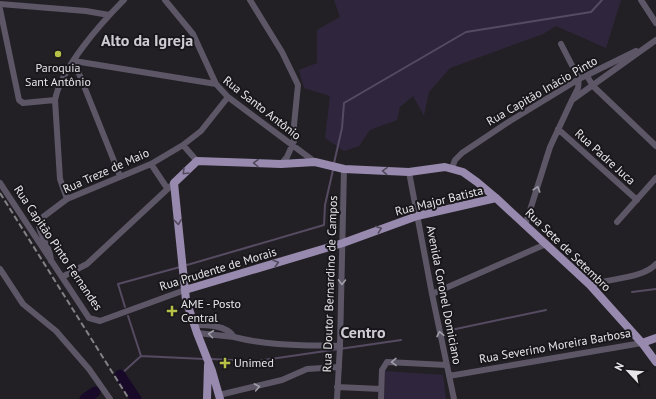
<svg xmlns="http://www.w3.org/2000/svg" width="656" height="399" viewBox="0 0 656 399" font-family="'PT Sans',sans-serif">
<rect width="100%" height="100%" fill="#222024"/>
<path fill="#2f263d" d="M334,0H621L606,48L556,26L543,34L450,68L429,92L424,116L413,96L400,107L397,120L370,130L359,146L344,151L325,138L330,96L304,88L299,70L317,63V30L340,17Z
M385,371L443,375L446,399H384Z"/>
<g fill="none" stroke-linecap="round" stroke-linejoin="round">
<path stroke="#564b62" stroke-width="2" d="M334,163L342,128L344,103L466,32L591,12L602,0
M187,265L324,225L325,205L333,170
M632,292L656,289
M125,307L118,284L180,267
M128,316L141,356
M451,330L546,310
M210,359L257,361L401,340
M120,375L141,356L204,359"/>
<path stroke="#180929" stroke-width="11" d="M120,375L136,399
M85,399L95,392"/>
<path stroke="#5c5667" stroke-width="6" d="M165,0L193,34L216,84
M250,0L282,52L298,85L294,125V141L287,157L281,164
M641,0L656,23
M0,4L86,11L109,15
M0,9L19,100L23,103L55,100
M561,44L579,79
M74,61L216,84L228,97L315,162
M74,61L120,176
M587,76L593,86L656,146
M573,98L578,88L579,79
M558,129L637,200
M183,145L197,161
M151,164L167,188
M452,168L455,160L462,153L510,121L579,79L636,51
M409,172L432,294L454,399
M0,183L89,318L100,321L185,290
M67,199L60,179L55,100C61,68 101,23 124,0
M617,222L656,178
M525,226L550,147L572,100L656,40
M51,261C51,246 37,234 39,220L67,199L151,164L183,145L201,131L228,97
M0,269L23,304L56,331L89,369L110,399
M62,277L87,264L174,183
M590,285C610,278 642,279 656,264
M432,294L546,244
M194,325C207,325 227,325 234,337L197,333
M234,337C269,346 305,345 340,346
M449,376L642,343
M337,387L381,389
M219,395L282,380L307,369L339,367
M337,399L340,346L344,169
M381,399L382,370L387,362L446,365"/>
<path stroke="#988aae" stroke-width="8" d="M185,290L343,243L417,216L496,198
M642,343L656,338
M207,399L208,365
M220,399L212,371L197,333L186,300L174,183L197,161L281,164L315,162L344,169L409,172L445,167L463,172L477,182L496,198L590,285L642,343L656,362"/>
<path stroke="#838185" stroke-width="2" stroke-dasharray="6 3" stroke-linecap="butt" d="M0,193L129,399"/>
</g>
<defs><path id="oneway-chevron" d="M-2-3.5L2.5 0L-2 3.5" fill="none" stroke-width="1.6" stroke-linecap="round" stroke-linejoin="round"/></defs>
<g stroke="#524b5d">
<use href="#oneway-chevron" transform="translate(256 163) rotate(-178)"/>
<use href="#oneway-chevron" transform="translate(385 171) rotate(-177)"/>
<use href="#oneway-chevron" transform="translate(185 172) rotate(135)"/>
<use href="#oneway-chevron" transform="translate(178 222) rotate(84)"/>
<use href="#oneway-chevron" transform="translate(379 229) rotate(-20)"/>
<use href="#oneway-chevron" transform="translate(276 263) rotate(-16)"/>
</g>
<g stroke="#a19ea8">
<use href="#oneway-chevron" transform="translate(537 189) rotate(-73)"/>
<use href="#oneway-chevron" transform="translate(342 282) rotate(91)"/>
<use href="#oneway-chevron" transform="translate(211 334) rotate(-173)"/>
<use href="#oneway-chevron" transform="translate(440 334) rotate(-101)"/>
<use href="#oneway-chevron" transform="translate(394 362) rotate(179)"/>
<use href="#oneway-chevron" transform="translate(257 387) rotate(-11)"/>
</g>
<g fill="#b8c147" stroke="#19171b" stroke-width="1.5">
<circle cx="58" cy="54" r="4"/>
<path d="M170 305h4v4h4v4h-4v4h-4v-4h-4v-4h4z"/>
<path d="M223 357h4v4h4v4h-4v4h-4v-4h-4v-4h4z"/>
</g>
<g text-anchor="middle" stroke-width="4" stroke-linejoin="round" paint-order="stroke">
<g font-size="12" fill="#e6e5e8" stroke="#19171b" text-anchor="start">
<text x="58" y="72" text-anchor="middle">Paroquia<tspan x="58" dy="14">Sant Antônio</tspan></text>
<text x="181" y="308">AME - Posto<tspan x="181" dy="14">Central</tspan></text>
<text x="234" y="367">Unimed</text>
</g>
<g font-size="12" fill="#e6e5e8" stroke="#19171b">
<text transform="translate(542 91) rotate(-30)" y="4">Rua Capitão Inácio Pinto</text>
<text transform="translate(262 108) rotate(38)" y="4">Rua Santo Antônio</text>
<text transform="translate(605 157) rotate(42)" y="4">Rua Padre Juca</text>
<text transform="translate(106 171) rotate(-24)" y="4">Rua Treze de Maio</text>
<text transform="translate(439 201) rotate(-14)" y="4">Rua Major Batista</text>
<text transform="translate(58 248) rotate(56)" y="4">Rua Capitão Pinto Fernandes</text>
<text transform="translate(568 250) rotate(44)" y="4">Rua Sete de Setembro</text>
<text transform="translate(218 269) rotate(-17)" y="4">Rua Prudente de Morais</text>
<text transform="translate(330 284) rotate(-88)" y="4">Rua Doutor Bernardino de Campos</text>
<text transform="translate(444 295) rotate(79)" y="4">Avenida Coronel Domiciano</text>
<text transform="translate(555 346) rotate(-10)" y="4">Rua Severino Moreira Barbosa</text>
</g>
<g font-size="16" font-weight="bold" fill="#ceccd2" stroke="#19171b">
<text x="147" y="46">Alto da Igreja</text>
<text x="363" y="338">Centro</text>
</g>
</g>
<g transform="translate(628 371) rotate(296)" stroke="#19171b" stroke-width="3" paint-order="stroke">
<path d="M0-3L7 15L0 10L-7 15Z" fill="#e6e5e8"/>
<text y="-6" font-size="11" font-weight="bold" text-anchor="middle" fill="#e6e5e8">N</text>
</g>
</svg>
